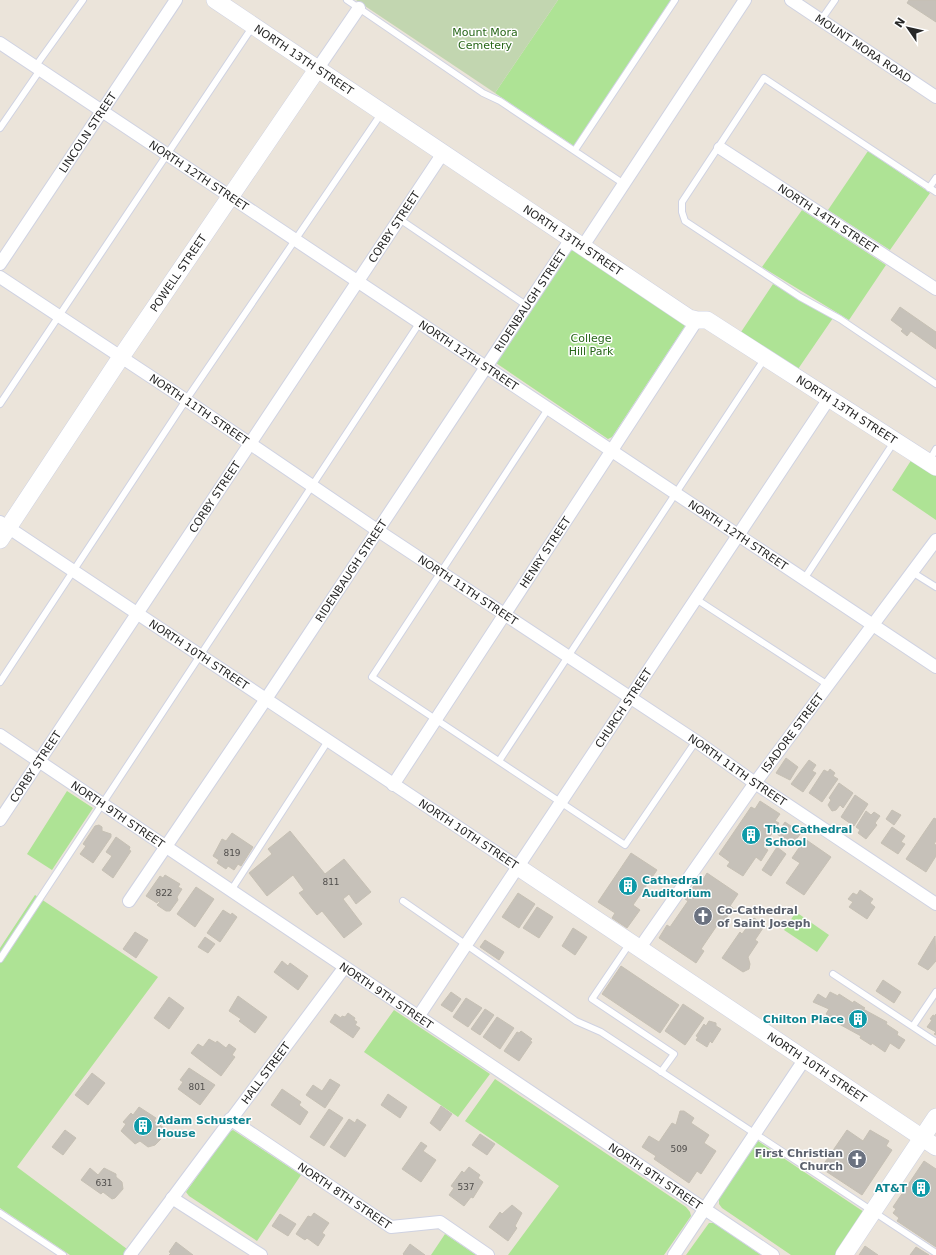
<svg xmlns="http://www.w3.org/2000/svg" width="936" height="1255" viewBox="0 0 936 1255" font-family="'DejaVu Sans',sans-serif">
<rect width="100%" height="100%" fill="#ebe4da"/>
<path fill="#aee395" d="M558,0H671L574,146L495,93Z
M868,151L930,193L890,250L828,210Z
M802,210L886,265L849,320L762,267Z
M573,250L683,322L685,326L612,437L608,439L496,363L570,252Z
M773,284L833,318L796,372L739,335Z
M912,459L936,475V520L892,490Z
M67,791L93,808L52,870L27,854Z
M35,895L158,977L17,1167L127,1249L123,1255H70L0,1208V948Z
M796,912L829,935L817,952L784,930Z
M394,1010L490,1074L458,1117L364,1052Z
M495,1079L686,1207L690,1212L691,1216L664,1255H508L559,1186L465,1121Z
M233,1130L301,1175L257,1241L189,1196L186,1192L229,1132Z
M758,1141L864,1212L835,1255H791L722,1208L719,1204V1199Z
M709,1223H714L761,1255H686Z
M445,1234L476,1255H431Z"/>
<path fill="#c2d6b0" d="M356,0H558L495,93Z"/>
<path fill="#c6c1b9" stroke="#c6c0b4" d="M909,0H936V22L907,3Z
M900,307L936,332V349L911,331L907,336L901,331L903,329L891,320Z
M786,758L798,767L790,780L776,773Z
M809,760L816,765L812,771L816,773L803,792L791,784Z
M830,769L835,773L833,776L838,779L822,802L809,793L824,770L828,772Z
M839,783L853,793L843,808L840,805L836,810L832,811L828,805L831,800L829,798Z
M855,795L868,804L854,826L841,817Z
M760,801L780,814L775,821L779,823L763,847L768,850L761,861L756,857L743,876L727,866L730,862L719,854L751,807L755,809Z
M892,810L901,815L894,825L886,819Z
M866,811L871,815L874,812L880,816L875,823L877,825L866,839L858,833L860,830L856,827Z
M934,818L936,819V841L934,844L936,845V856L926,872L906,859Z
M785,822L801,833L792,845L777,834Z
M99,825L102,827V831L111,834V837L93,863L80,854L86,846L83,844L95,826Z
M892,827L905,836L901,842L905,844L898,854L881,843Z
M290,831L325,874L344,859L371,892L356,904L349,894L343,899L362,924L344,938L322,911L317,915L299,893L304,890L293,875L267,896L249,873L272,854L268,849Z
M232,833L253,847L241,866L238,864L234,870L228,866L226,869L217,863L219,860L213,856L222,839L226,841Z
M116,837L130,847L129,850L131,851L113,878L102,870L112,856L106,852Z
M805,839L831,857L804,895L786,883L800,863L792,858Z
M777,847L786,854L771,876L762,870Z
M631,853L657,870L633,905L640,910L627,928L612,918L615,913L598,902Z
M707,873L738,894L730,906L733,908L721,926L718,924L701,949L704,951L696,963L659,938L667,925L670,927L688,901L685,899L696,883L699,886Z
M165,875L180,884L178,887L182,889L177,897L178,900L170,911H166L157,905L160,902L158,901L157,903L146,896L160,876L163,878Z
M196,887L214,899L195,927L177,914Z
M860,890L873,899L870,903L875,907L867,919L849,907L853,902L848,899L853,893L857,895Z
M518,893L535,904L519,928L502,917Z
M537,907L553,917L539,938L523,928Z
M223,910L231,915L232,913L237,917L220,942L207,933Z
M754,918L765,925L755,940L758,942L748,957L750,964L749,969L743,972L722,958L740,932L742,934Z
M573,928L587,937L575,955L562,946Z
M135,932L148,940L136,958L123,949Z
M935,936L936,961L928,970L918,964Z
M205,937L215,944L208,953L198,947Z
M485,940L504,952L499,960L480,947Z
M282,961L288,966L290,963L308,976L298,990L274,972Z
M621,966L679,1005L660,1033L602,994Z
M883,980L901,992L894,1003L876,991Z
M451,992L461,999L452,1012L441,1005Z
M830,992L838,996L839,994L853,1003L854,1001L865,1008L863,1009L887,1022L886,1024L898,1032L897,1035L905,1040L899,1049L890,1043L885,1052L872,1043L871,1045L860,1038L861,1036L839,1024V1022L826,1014L829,1009L813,1002L818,994L826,999Z
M238,996L267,1017L255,1033L239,1021L241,1019L229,1011Z
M169,997L184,1008L169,1029L154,1018Z
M466,998L482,1008L468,1027L453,1017Z
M683,1004L704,1018L685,1045L665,1031Z
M485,1009L494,1015L480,1035L471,1029Z
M348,1013L355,1018L354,1020L357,1022L355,1025L360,1028L353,1038L330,1022L335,1014L341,1018L342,1016L345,1017Z
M936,1014V1035L934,1034L936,1032L927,1027L932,1020L930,1019L933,1015L935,1016Z
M497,1017L514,1028L500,1049L483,1037Z
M709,1021L716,1023V1026L721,1029L712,1043L710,1041L707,1047L696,1040L698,1037L696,1036L704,1024L706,1026Z
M521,1031L532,1039L530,1041L532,1042L519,1061L504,1051L517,1032L519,1033Z
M209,1039L216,1043L217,1041L226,1048L229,1044L236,1049L232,1055L235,1057L221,1076L191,1053L198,1044L203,1047Z
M189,1068L215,1085L200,1105L178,1089L183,1082L180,1080Z
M92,1073L105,1083L88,1105L75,1095Z
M330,1079L340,1085L325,1108L306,1095L313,1085L322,1091Z
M282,1089L301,1102L299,1105L308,1112L300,1125L271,1105Z
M388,1094L407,1107L400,1118L381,1105Z
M441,1106L452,1114L440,1131L430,1123Z
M139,1107L156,1118L154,1121L164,1128L163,1132L158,1136L161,1139L155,1145L148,1147L140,1141L135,1144L121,1131L126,1124L123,1122L131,1113L133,1115Z
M329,1109L343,1118L324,1146L310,1137Z
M680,1111H684L694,1118L691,1123L709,1135L704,1143L716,1151L701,1174L697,1171L689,1183L654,1159L656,1156L642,1147L649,1136L659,1142L672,1123L676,1125Z
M349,1119L355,1123L357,1119L366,1125L345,1157L330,1147Z
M65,1130L76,1138L63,1155L52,1147Z
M847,1130L863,1141L870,1130L889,1141L886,1146L892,1150L862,1195L821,1168Z
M480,1134L495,1144L487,1155L472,1145Z
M421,1142L427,1146L423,1151L436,1160L421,1182L402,1169Z
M924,1161L936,1169V1247L897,1221L899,1218L893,1213L896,1209L893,1207Z
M469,1167L480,1175L478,1178L483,1182L473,1198L471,1197L464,1206L449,1195L454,1188L451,1186L462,1171L464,1173Z
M90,1168L98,1175L104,1168L116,1174V1177L122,1182L123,1189L115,1198L112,1199L103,1192L101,1194L81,1180Z
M512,1205L522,1213L515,1226L517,1228L508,1241L489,1227L500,1212L502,1214Z
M314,1213L329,1223L322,1233L325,1235L318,1246L307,1238L305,1240L296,1234L308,1216L311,1217Z
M280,1214L296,1224L288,1236L272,1226Z
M176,1242L193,1255H169L171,1253L169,1252Z
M410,1244L425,1255H404L403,1254Z
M865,1246L878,1255H859Z
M916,1247L929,1255H910Z"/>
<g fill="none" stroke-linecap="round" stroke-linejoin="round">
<g stroke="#cfd2e2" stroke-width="8">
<path id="lane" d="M347,0L483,93L500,101L624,184
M821,20L835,0
M35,67L83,0
M0,128L40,70
M575,150L675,0
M929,188L936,178
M936,192L764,78L682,202V212L685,221L800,297L840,319L936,384
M398,218L526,305
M0,404L253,26
M548,409L372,677L625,845L696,741
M929,461L936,449
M912,572L936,587
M804,579L894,442
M696,599L828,685
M0,682L186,400L381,114
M499,761L765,358
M230,892L328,741
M403,901L576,1021L601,1032L936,1253
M630,943L592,999L674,1054L661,1072
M0,959L420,322
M833,974L936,1042
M913,1026L936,992
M0,1213L63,1255"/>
</g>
<g stroke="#cfd2e2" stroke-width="14">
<g id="street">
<path id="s1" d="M791,0L936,97"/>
<path id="s2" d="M0,43L936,667"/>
<path d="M318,68L359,8"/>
<path id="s3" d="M720,148L936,289"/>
<path d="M583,246L745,0"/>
<path id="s4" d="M0,264L176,0"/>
<path id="s5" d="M0,277L186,400L377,530L696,741L755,783L936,904"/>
<path id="s6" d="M0,522L518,867"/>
<path id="s7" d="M0,735C258,909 515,1083 773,1255"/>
<path id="s8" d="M393,785L697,320"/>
<path id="s9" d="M0,820L443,153"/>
<path id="s10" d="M129,901L266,699L571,239"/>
<path id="s11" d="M639,949L755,783L936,540"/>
<path id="s12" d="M418,1017L828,400"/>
<path id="s13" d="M230,1119L391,1227L440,1222L488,1255"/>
<path d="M172,1198L261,1255"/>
<path id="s14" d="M130,1255L344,968"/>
<path d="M674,1255L804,1060"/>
</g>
</g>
<g stroke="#cfd2e2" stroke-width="18">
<g id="secondary">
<path id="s15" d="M215,0L689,318L697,320H707L936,467"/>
<path id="s16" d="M0,540L121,357L318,68"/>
<path id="s17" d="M518,867L936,1147"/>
<path d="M844,1255L936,1117"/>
</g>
</g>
<use href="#lane" stroke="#fff" stroke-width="6"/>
<use href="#street" stroke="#fff" stroke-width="12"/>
<use href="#secondary" stroke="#fff" stroke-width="17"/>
</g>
<defs>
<g id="building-disc" transform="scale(1)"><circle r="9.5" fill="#0f9aa8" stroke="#fff"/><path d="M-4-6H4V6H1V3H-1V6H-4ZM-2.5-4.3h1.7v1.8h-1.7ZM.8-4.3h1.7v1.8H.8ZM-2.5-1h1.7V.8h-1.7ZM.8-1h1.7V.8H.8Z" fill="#fff"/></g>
<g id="church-disc" transform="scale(1)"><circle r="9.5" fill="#6b7280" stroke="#fff"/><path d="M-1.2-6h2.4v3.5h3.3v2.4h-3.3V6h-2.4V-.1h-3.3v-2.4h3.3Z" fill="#fff"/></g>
</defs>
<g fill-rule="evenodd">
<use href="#building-disc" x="751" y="835"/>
<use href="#building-disc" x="628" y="886"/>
<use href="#church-disc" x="703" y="916"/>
<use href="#building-disc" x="858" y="1019"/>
<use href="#building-disc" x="143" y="1126"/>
<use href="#church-disc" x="857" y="1159"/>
<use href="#building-disc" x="921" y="1188"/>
</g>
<g text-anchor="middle" stroke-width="3" stroke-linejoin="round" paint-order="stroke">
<g font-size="9" fill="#504e4c">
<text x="232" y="856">819</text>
<text x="331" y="885">811</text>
<text x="164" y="896">822</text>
<text x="197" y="1090">801</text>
<text x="679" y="1152">509</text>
<text x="104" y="1186">631</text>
<text x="466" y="1190">537</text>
</g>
<g font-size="11" fill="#276618" stroke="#fff">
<text x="485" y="36">Mount Mora<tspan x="485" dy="13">Cemetery</tspan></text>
<text x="591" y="342">College<tspan x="591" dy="13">Hill Park</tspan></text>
</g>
<g font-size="11" fill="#282828" stroke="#fff">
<text dy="4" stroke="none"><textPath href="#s1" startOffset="87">MOUNT MORA ROAD</textPath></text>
<text dy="4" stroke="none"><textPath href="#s15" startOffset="107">NORTH 13TH STREET</textPath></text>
<text dy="4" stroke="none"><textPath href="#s4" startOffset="158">LINCOLN STREET</textPath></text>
<text dy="4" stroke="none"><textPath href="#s2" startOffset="239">NORTH 12TH STREET</textPath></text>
<text dy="4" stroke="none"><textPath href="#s3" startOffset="129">NORTH 14TH STREET</textPath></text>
<text dy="4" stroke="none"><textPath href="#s9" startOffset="712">CORBY STREET</textPath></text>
<text dy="4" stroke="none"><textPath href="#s15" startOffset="431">NORTH 13TH STREET</textPath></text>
<text dy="4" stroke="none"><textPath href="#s16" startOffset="321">POWELL STREET</textPath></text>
<text dy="4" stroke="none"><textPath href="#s10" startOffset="722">RIDENBAUGH STREET</textPath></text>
<text dy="4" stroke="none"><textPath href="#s2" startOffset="563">NORTH 12TH STREET</textPath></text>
<text dy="4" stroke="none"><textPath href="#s5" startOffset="239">NORTH 11TH STREET</textPath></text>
<text dy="4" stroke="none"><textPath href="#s15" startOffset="755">NORTH 13TH STREET</textPath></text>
<text dy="4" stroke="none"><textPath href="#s9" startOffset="388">CORBY STREET</textPath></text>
<text dy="4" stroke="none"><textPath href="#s2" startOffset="887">NORTH 12TH STREET</textPath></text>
<text dy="4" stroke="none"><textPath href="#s8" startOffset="278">HENRY STREET</textPath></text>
<text dy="4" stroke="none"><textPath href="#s10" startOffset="398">RIDENBAUGH STREET</textPath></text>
<text dy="4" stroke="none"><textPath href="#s5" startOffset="563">NORTH 11TH STREET</textPath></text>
<text dy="4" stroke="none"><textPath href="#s6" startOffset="239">NORTH 10TH STREET</textPath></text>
<text dy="4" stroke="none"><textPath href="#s12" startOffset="371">CHURCH STREET</textPath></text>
<text dy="4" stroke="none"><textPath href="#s11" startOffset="265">ISADORE STREET</textPath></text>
<text dy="4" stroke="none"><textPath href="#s9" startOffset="64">CORBY STREET</textPath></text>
<text dy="4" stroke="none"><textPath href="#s5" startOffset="887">NORTH 11TH STREET</textPath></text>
<text dy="4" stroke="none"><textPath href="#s7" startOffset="142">NORTH 9TH STREET</textPath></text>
<text dy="4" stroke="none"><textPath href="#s6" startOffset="563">NORTH 10TH STREET</textPath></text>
<text dy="4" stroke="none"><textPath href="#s7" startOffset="466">NORTH 9TH STREET</textPath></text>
<text dy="4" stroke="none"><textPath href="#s17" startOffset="360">NORTH 10TH STREET</textPath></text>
<text dy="4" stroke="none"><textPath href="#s14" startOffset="227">HALL STREET</textPath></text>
<text dy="4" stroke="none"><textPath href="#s7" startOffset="790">NORTH 9TH STREET</textPath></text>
<text dy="4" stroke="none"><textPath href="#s13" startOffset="138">NORTH 8TH STREET</textPath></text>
</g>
<g font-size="11" font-weight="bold" fill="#0d838f" stroke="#fff" text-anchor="start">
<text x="765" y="833">The Cathedral<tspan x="765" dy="13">School</tspan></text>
<text x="642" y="884">Cathedral<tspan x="642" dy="13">Auditorium</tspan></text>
<text x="844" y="1023" text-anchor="end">Chilton Place</text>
<text x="157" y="1124">Adam Schuster<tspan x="157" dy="13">House</tspan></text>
<text x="907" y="1192" text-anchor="end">AT&amp;T</text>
</g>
<g font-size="11" font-weight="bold" fill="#5b616d" stroke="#fff" text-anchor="start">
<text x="717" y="914">Co-Cathedral<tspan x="717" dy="13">of Saint Joseph</tspan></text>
<text x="843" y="1157" text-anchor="end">First Christian<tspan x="843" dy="13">Church</tspan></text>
</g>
</g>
<g transform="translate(908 28) rotate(304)" stroke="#ffffff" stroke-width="3" paint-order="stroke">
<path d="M0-3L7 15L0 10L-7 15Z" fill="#282828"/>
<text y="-6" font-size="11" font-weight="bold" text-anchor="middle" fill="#282828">N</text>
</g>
</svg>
